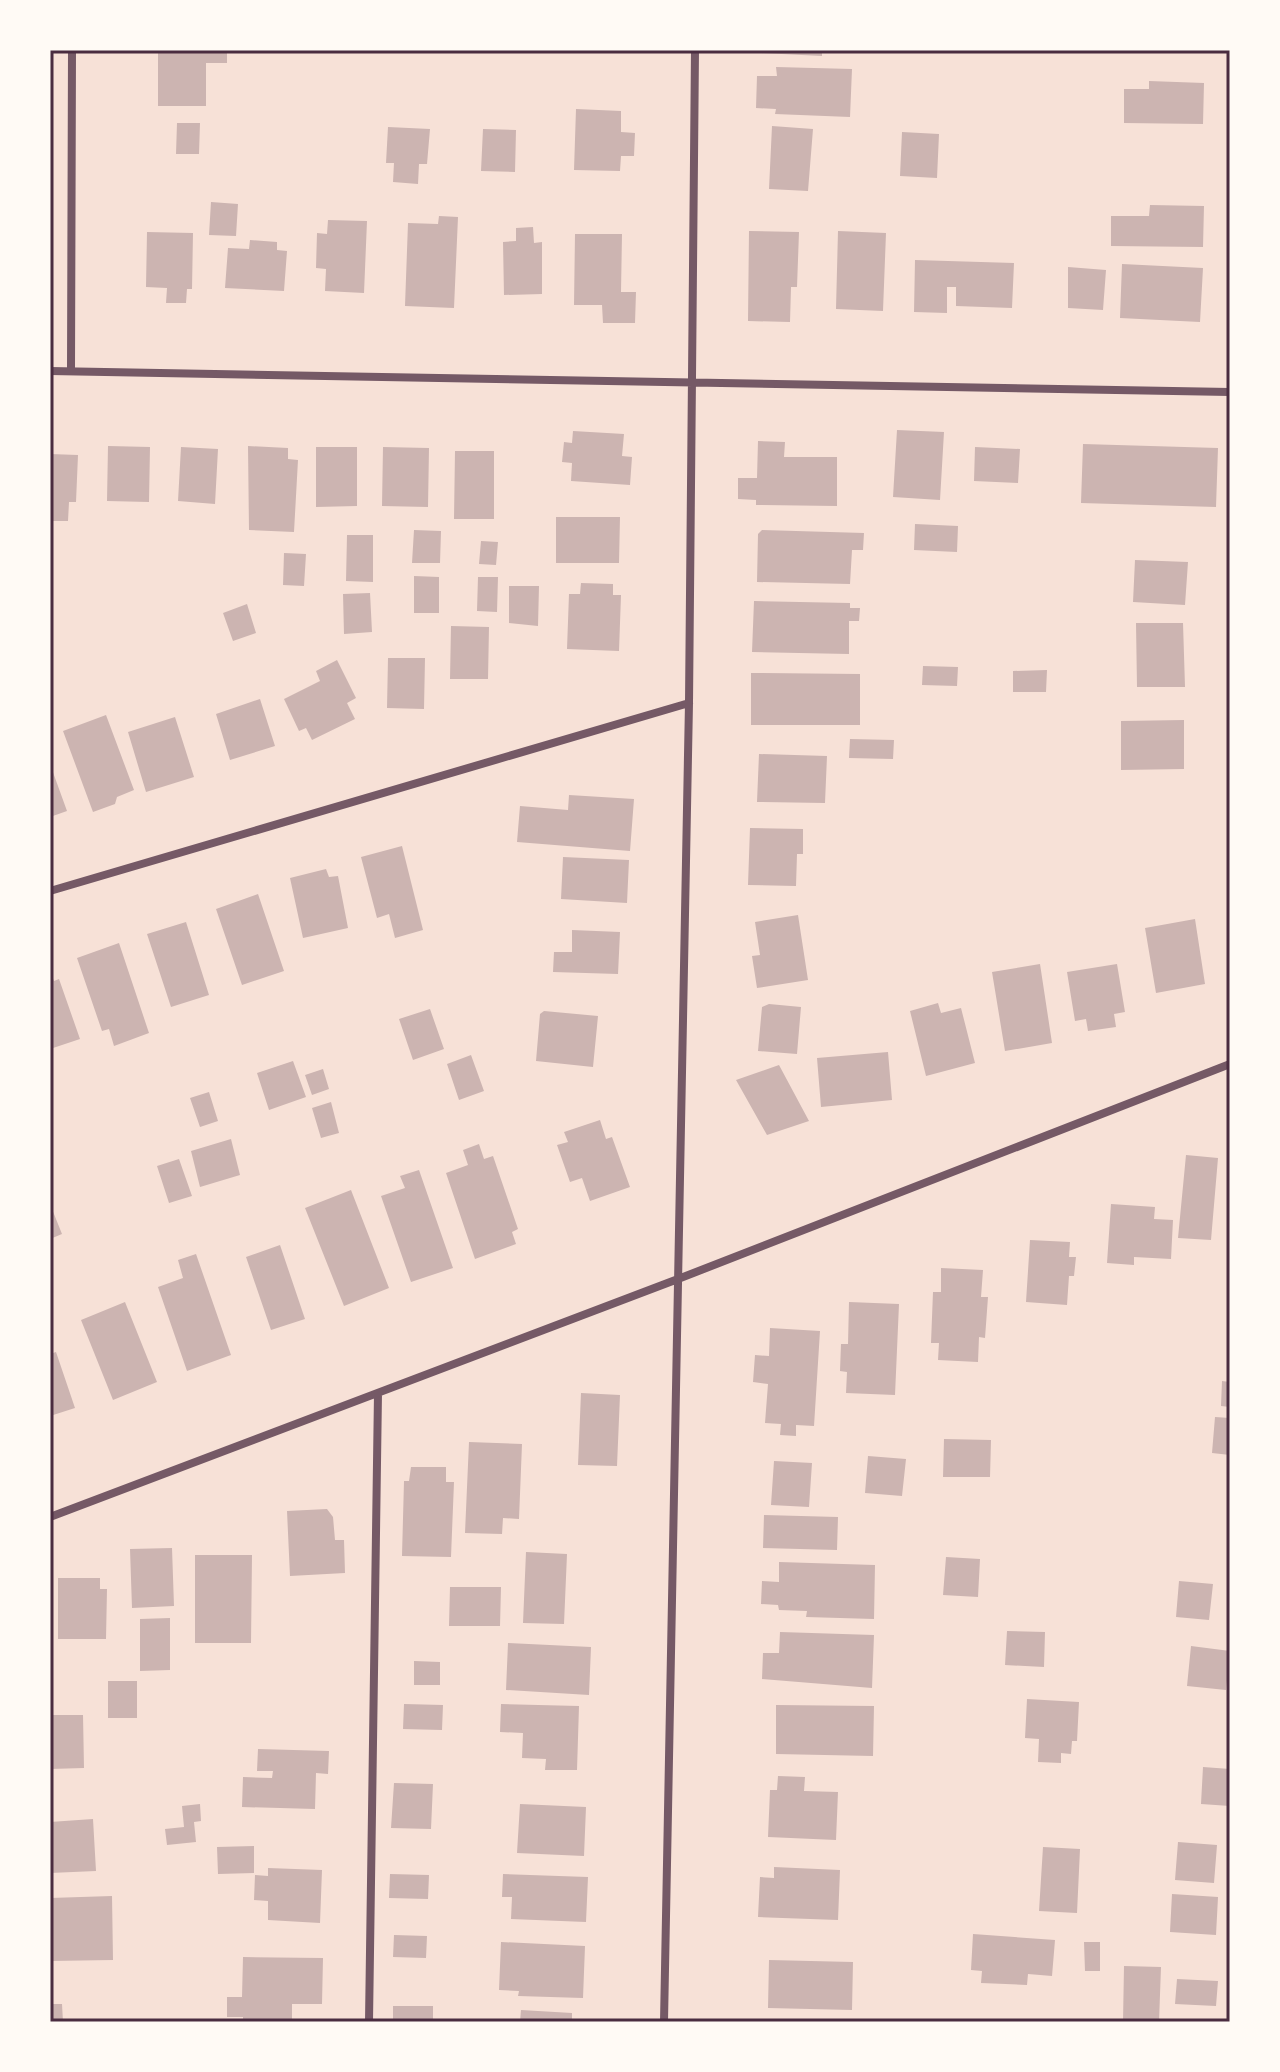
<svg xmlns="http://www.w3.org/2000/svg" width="1280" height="2072" viewBox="0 0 1280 2072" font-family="Spectral,serif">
<rect width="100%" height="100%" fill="#f7e1d7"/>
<path fill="#ccb4b1" d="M158,50H227V63H206V106H158Z
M761,50H822V56L761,53Z
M776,67L852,69L850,117L775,114L776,109L756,108L757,76H777Z
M1149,81L1204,83L1203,124L1124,123V89H1149Z
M576,109L621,111V132L635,133L634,156H621L620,171L574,170Z
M177,123H200L199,154H176Z
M772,126L813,129L808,191L769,189Z
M388,127L430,129L427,164H419L418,184L393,182L394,163H386Z
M483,129L516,130L515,172L481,171Z
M902,132L939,134L937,178L900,176Z
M211,202L238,204L236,236L209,235Z
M1150,205L1204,206L1203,247L1111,246V216H1149Z
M439,216L458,217L454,308L405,306L408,223L438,224Z
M328,220L367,221L364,293L325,291L326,269L316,268L317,233L327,234Z
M533,227L534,243L542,242V294L504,295L503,242L516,241V228Z
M749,231L799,232L797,287H791L790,322L748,321Z
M838,231L886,233L883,311L836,309Z
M147,232L193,233L192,289H187L186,303H166L167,288L146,287Z
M575,234H622L621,292H636L635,323H603L602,305H574Z
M250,240L277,242V250L287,251L284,291L225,288L228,248L249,249Z
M915,260L1014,263L1012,308L956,306V287H947V313L914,312Z
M1122,264L1203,268L1200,322L1120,318Z
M1068,267L1106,270L1103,310L1068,308Z
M897,430L944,432L940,500L893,497Z
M573,431L624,434L622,456L632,457L630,485L571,481L572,463L562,462L564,442L572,443Z
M758,441L785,442L784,457H837V506L756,505V500L738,499V478H757Z
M1083,444L1218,448L1216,507L1081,503Z
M108,446L150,447L149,502L107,501Z
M248,446L288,448V459L298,460L294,532L249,530Z
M181,447L218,449L215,504L178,501Z
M316,447H357V506L316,507Z
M383,447L429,448L428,507L382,506Z
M975,447L1020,449L1018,483L974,481Z
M455,451H494V519H454Z
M50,454L78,455L76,502H69L68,521H50Z
M556,517H620L619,563H556Z
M915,524L958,526L957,552L914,550Z
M414,530L441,531L440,563H412Z
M762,530L864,533L863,550H852L850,584L757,582L758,534Z
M347,535H373V582L346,581Z
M481,541L498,542L496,565L479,564Z
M284,553L306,554L304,586L283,585Z
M1135,560L1188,562L1185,605L1133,602Z
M414,576L439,577V613H414Z
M478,577H498L497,612L477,611Z
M581,583L613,584V595H621L619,651L567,649L569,594H580Z
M509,586H539L538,626L509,623Z
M370,593L372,632L344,634L343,594Z
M754,601L850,603V608H860L859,621H849V654L752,652Z
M247,604L256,633L233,641L223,613Z
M1136,623H1183L1185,687H1137Z
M451,626L489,627L488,679H450Z
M388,658H425L424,709L387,708Z
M337,660L356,698L347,703L355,719L312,740L306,728L299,731L284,699L320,681L316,671Z
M923,666L958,667L957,686L922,685Z
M1047,670L1046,692H1013V671Z
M751,673L860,674V725H751Z
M260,699L275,746L230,760L216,714Z
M106,715L134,790L117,797L115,804L93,812L63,731Z
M175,717L194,777L146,792L128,732Z
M1184,720V769L1121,770V721Z
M850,739L894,740L893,759L849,758Z
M759,754L827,756L825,803L757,802Z
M50,764L67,811L50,817Z
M569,795L634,799L630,851L517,842L520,806L568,810Z
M750,828L803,829V854H797L796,886L748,885Z
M402,846L423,930L395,938L389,914L377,918L361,857Z
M563,857L629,860L627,903L561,899Z
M326,869L329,877L338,876L348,928L303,938L290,878Z
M258,894L284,971L242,985L216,909Z
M798,915L808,980L757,988L752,956L760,955L755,922Z
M1195,919L1205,984L1156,993L1145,928Z
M186,922L209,995L171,1007L147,934Z
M572,930L620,932L618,974L553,972L554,952H572Z
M119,943L149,1033L114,1046L109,1029L102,1031L77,958Z
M1040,964L1052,1043L1005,1051L992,972Z
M1117,964L1125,1012L1114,1014L1116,1027L1088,1031L1086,1019L1075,1021L1067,972Z
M50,971L54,981L59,979L80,1039L50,1049Z
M938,1003L941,1013L961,1008L975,1063L926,1076L910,1011Z
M769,1004L801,1007L797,1054L758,1051L762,1007Z
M430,1009L444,1049L413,1060L399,1019Z
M544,1011L598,1016L593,1067L536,1061L540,1014Z
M888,1052L892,1100L821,1107L817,1058Z
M471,1055L484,1091L459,1100L447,1064Z
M293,1061L306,1097L269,1110L257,1073Z
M779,1065L809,1121L767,1135L736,1080Z
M323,1069L329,1089L312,1095L305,1075Z
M209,1092L218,1121L200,1127L190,1098Z
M331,1102L339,1133L321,1138L312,1108Z
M600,1120L606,1139L612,1137L630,1187L590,1201L582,1178L570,1182L557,1145L568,1142L564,1132Z
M231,1139L240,1175L200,1187L191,1151Z
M479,1144L484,1159L493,1156L518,1229L512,1232L516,1244L475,1259L446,1173L468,1165L463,1150Z
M1186,1155L1218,1158L1211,1240L1178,1238Z
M179,1159L192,1196L169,1203L157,1166Z
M419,1170L453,1268L411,1282L381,1196L405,1188L400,1176Z
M351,1190L389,1288L344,1306L305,1208Z
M50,1204L62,1234L50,1239Z
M1111,1204L1155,1207L1154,1219L1173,1220L1171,1259L1134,1257V1265L1107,1263Z
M1030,1240L1070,1242L1069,1257H1076L1074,1276H1069L1067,1305L1026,1302Z
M280,1245L305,1319L271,1330L246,1257Z
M196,1254L231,1355L187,1371L158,1287L183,1278L178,1260Z
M941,1268L983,1270L981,1297H988L985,1338L979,1337L978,1362L938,1360L939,1343H931L933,1292H941Z
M125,1302L157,1382L113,1400L81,1320Z
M849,1302L899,1304L895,1395L846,1393L847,1372L840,1371L841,1344H848Z
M770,1328L820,1331L814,1426L796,1425V1436L780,1435L781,1424L765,1423L768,1384L753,1382L755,1355L769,1356Z
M56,1352L75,1408L50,1416V1354Z
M1222,1381L1230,1382V1407L1221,1406Z
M581,1393L620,1395L617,1466L578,1465Z
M1215,1417L1230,1418V1455L1212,1453Z
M944,1439L991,1440L990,1477H943Z
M469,1442L522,1444L519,1519L503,1518L502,1534L465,1533Z
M868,1456L906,1459L902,1496L865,1493Z
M774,1461L812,1463L809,1507L771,1505Z
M411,1467H446V1482H454L451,1557L402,1556L404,1481H409Z
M327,1509L333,1517L335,1540H344L345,1573L290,1576L287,1511Z
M764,1515L838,1517L837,1550L763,1548Z
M172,1548L174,1606L132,1608L130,1549Z
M526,1552L567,1554L564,1624L523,1623Z
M195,1555H252L251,1643H195Z
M946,1557L980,1559L978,1597L943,1595Z
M779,1562L875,1565L874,1619L806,1617L807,1611L779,1610L778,1605L761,1604L762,1581L779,1582Z
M58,1578H100V1589H107L106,1639H58Z
M1179,1581L1213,1584L1209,1620L1176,1617Z
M450,1587H501L500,1626H449Z
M170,1618V1670L140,1671V1619Z
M1007,1631L1045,1632L1044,1667L1005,1665Z
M780,1632L874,1635L872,1688L762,1679L763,1653H779Z
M508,1643L591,1647L589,1695L506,1690Z
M1191,1646L1230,1651L1226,1690L1187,1686Z
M414,1661L440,1662V1685H414Z
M108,1681H137V1718H108Z
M1027,1699L1079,1702L1077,1741H1072L1071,1754L1061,1753V1763L1038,1762L1039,1739L1025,1738Z
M404,1704L443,1705L442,1730L403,1729Z
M501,1704L579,1706L577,1770H545L546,1759L522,1758L523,1733L500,1732Z
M776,1705L874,1706L873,1756L776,1754Z
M50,1715H83L84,1768L50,1769Z
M258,1749L329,1751L328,1774L316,1773L315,1809L242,1807L243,1777L272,1778L273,1771H257Z
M1203,1767L1230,1769V1806L1201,1804Z
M778,1776L805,1777L804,1791L838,1792L836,1840L768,1837L770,1790H777Z
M394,1783L433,1784L431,1829L391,1828Z
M200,1804L201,1821L194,1822L196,1842L167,1845L165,1829L184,1827L182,1806Z
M520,1804L586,1807L584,1856L517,1853Z
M93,1819L96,1871L50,1873V1822Z
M1178,1842L1217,1845L1214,1883L1175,1880Z
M254,1846V1873L218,1874L217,1847Z
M1043,1847L1080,1849L1077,1913L1039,1911Z
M774,1867L840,1870L838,1920L758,1917L760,1877L774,1878Z
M268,1868L322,1870L320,1923L268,1920V1901L254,1900L255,1875L268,1876Z
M390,1874L429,1875L428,1899L389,1898Z
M503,1874L588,1877L586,1922L511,1919L512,1897H502Z
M1172,1894L1218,1897L1216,1935L1170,1932Z
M112,1896L113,1960L50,1961V1898Z
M973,1934L1055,1940L1052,1976L1028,1974L1027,1985L981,1983L982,1971L971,1970Z
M394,1935L427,1936L426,1958L393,1957Z
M501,1942L585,1946L583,1998L518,1996L519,1991L499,1990Z
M1084,1942H1100V1971H1085Z
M243,1957L323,1958L322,2004H292V2022H243V2017H227V1997H242Z
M769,1960L853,1962L852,2010L768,2008Z
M1124,1966L1161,1967L1159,2022H1123Z
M1177,1979L1218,1981L1216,2006L1175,2004Z
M50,2004H62L63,2022H50Z
M393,2006H433V2022H393Z
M521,2010L572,2013V2022H520Z"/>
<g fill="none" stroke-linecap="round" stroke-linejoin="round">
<path stroke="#755966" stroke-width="8" d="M50,371L1230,392
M71,371L72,50
M50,891L689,703
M50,1517L678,1279L1230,1064
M369,2022L378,1393
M664,2022L689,703L695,50"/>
</g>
<rect width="1280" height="2072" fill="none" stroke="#fffaf5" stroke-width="104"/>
<rect x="52" y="52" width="1176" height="1968" fill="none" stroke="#4a2c40" stroke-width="3"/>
</svg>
